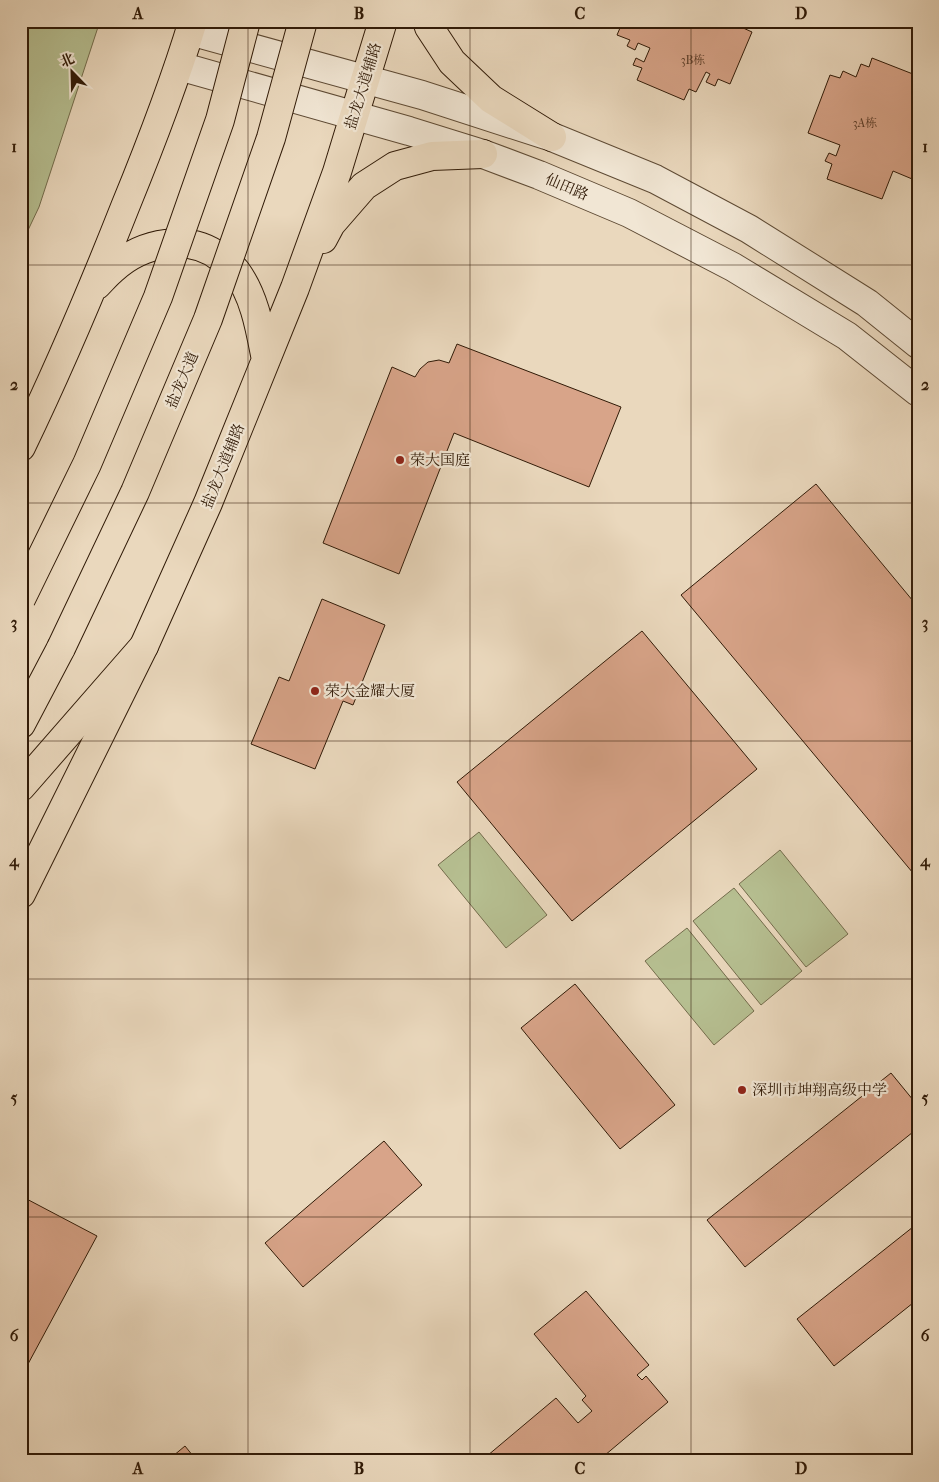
<svg xmlns="http://www.w3.org/2000/svg" width="939" height="1482" viewBox="0 0 939 1482" font-family="'IM FELL French Canon','Noto Serif SC',serif">
<rect width="100%" height="100%" fill="#ead8bd"/>
<filter id="stains"><feTurbulence type="fractalNoise" baseFrequency=".004" numOctaves="4"/><feColorMatrix values="0 0 0 0 .2 0 0 0 0 .09 0 0 0 0 .02 0 0 0 .5 -.17"/></filter>
<radialGradient id="worn" r=".72"><stop offset=".6" stop-color="#630" stop-opacity="0"/><stop offset="1" stop-color="#630" stop-opacity=".3"/></radialGradient>
<path fill="#b6bf91" stroke="#736c4c" d="M21,21H100L39,207L21,245Z
M479,832L547,915L506,948L438,865Z
M780,850L848,934L806,967L739,884Z
M734,888L802,971L761,1005L693,921Z
M687,928L754,1011L714,1045L645,961Z"/>
<path fill="#d8a489" stroke="#301a07" d="M623,21H727L730,23L731,21H743L741,27L752,32L730,84L718,79L715,86L706,82L710,74L706,72L696,92L689,89L684,100L637,80L642,68L633,65L636,58L644,62L650,48L638,43L635,50L627,46L630,40L617,35Z
M872,58L918,76V97L912,111L918,113V186L915,185L917,181L893,171L882,199L827,179L832,164L825,161L829,153L836,156L840,145L808,133L830,75L840,78L843,71L856,77L861,64L869,67Z
M457,344L621,407L589,487L454,433L399,574L323,543L392,367L415,377L420,369L428,362L439,360L449,363Z
M816,484L918,607V879L681,595Z
M322,599L385,625L353,705L343,701L315,769L251,744L279,677L289,681Z
M642,631L757,769L572,921L457,782Z
M575,984L675,1105L620,1149L521,1028Z
M891,1073L918,1106V1128L745,1267L707,1220Z
M384,1141L422,1185L303,1287L265,1243Z
M21,1196L97,1236L21,1377Z
M918,1223V1299L834,1366L797,1319Z
M586,1291L649,1365L637,1375L642,1380L646,1376L668,1402L598,1461H481L556,1398L578,1423L592,1411L582,1400L586,1396L534,1334Z
M185,1446L197,1461H167Z"/>
<g fill="none" stroke-linecap="round" stroke-linejoin="round">
<g stroke="#5e4a34" stroke-width="30">
<path id="tertiary" d="M190,31L422,95L552,137L655,179L749,229L867,303L918,344
M179,66L409,131L483,154L539,175L629,213L733,267L847,336L918,392"/>
</g>
<g stroke="#301a07" stroke-width="30">
<path id="primary" d="M427,21L429,27L452,62L491,99L552,137
M323,239L331,224L364,186L395,166L432,156L483,154
M97,285C102,280 107,274 113,269C142,242 190,233 221,258C226,262 232,266 236,271C255,297 260,329 266,360
M21,447C59,368 93,288 125,207C150,146 174,84 193,21
M21,894L144,646L208,503L295,288L337,172L383,21"/>
</g>
<g stroke="#301a07" stroke-width="30">
<path id="trunk" d="M21,724L61,648
M21,787L144,646"/>
</g>
<use href="#tertiary" stroke="#f1e6d4" stroke-width="28"/>
<use href="#primary" stroke="#ead8bd" stroke-width="28"/>
<use href="#trunk" stroke="#ead8bd" stroke-width="28"/>
<g stroke="#301a07" stroke-width="30" stroke-linecap="butt">
<path id="trunk-bridge" d="M21,599L87,464L158,297L220,120L246,21
M61,648L135,492L208,319L271,138L303,21"/>
</g>
<use href="#trunk-bridge" stroke="#ead8bd" stroke-width="28"/>
</g>
<path fill="none" stroke="#301a07" stroke-width="1" stroke-opacity="0.55" d="M248,21V1461M470,21V1461M691,21V1461M21,265H918M21,503H918M21,741H918M21,979H918M21,1217H918"/>
<g fill="#8f2418" stroke="#f1e6d4" stroke-width="2">
<circle cx="400" cy="460" r="5"/>
<circle cx="315" cy="691" r="5"/>
<circle cx="742" cy="1090" r="5"/>
</g>
<g text-anchor="middle" stroke-width="4.5" stroke-linejoin="round" paint-order="stroke">
<g font-size="12" fill="#5a3c28">
<text x="693" y="64">3B栋</text>
<text x="865" y="127">3A栋</text>
</g>
<g font-size="15" fill="#301a07" stroke="#f1e6d4">
<text transform="translate(363 86) rotate(-73)" y="5">盐龙大道辅路</text>
<text transform="translate(567 187) rotate(23)" y="5">仙田路</text>
<text transform="translate(182 380) rotate(-67)" y="5">盐龙大道</text>
<text transform="translate(223 466) rotate(-68)" y="5">盐龙大道辅路</text>
</g>
<g font-size="15" fill="#301a07" stroke="#f1e6d4" text-anchor="start">
<text x="410" y="465">荣大国庭</text>
<text x="325" y="696">荣大金耀大厦</text>
<text x="752" y="1095">深圳市坤翔高级中学</text>
</g>
</g>
<rect width="939" height="1482" fill="none" stroke="#ead8bd" stroke-width="55"/>
<g transform="translate(72 72) rotate(337)" stroke="#f1e6d4" stroke-width="4" paint-order="stroke">
<path d="M0-4L9 19L0 12L-9 19Z" fill="#301a07"/>
<text y="-8" font-size="14" font-weight="bold" text-anchor="middle" fill="#301a07">北</text>
</g>
<rect x="28" y="28" width="884" height="1426" fill="none" stroke="#301a07" stroke-width="2"/>
<g font-size="16" text-anchor="middle" font-weight="bold" fill="#301a07">
<text x="138" y="19">A</text>
<text x="359" y="19">B</text>
<text x="580" y="19">C</text>
<text x="801" y="19">D</text>
<text x="14" y="152">1</text>
<text x="925" y="152">1</text>
<text x="14" y="390">2</text>
<text x="925" y="390">2</text>
<text x="14" y="628">3</text>
<text x="925" y="628">3</text>
<text x="14" y="866">4</text>
<text x="925" y="866">4</text>
<text x="14" y="1103">5</text>
<text x="925" y="1103">5</text>
<text x="14" y="1341">6</text>
<text x="925" y="1341">6</text>
<text x="138" y="1474">A</text>
<text x="359" y="1474">B</text>
<text x="580" y="1474">C</text>
<text x="801" y="1474">D</text>
</g>
<rect width="100%" height="100%" filter="url(#stains)"/>
<rect width="100%" height="100%" fill="url(#worn)"/>
</svg>
